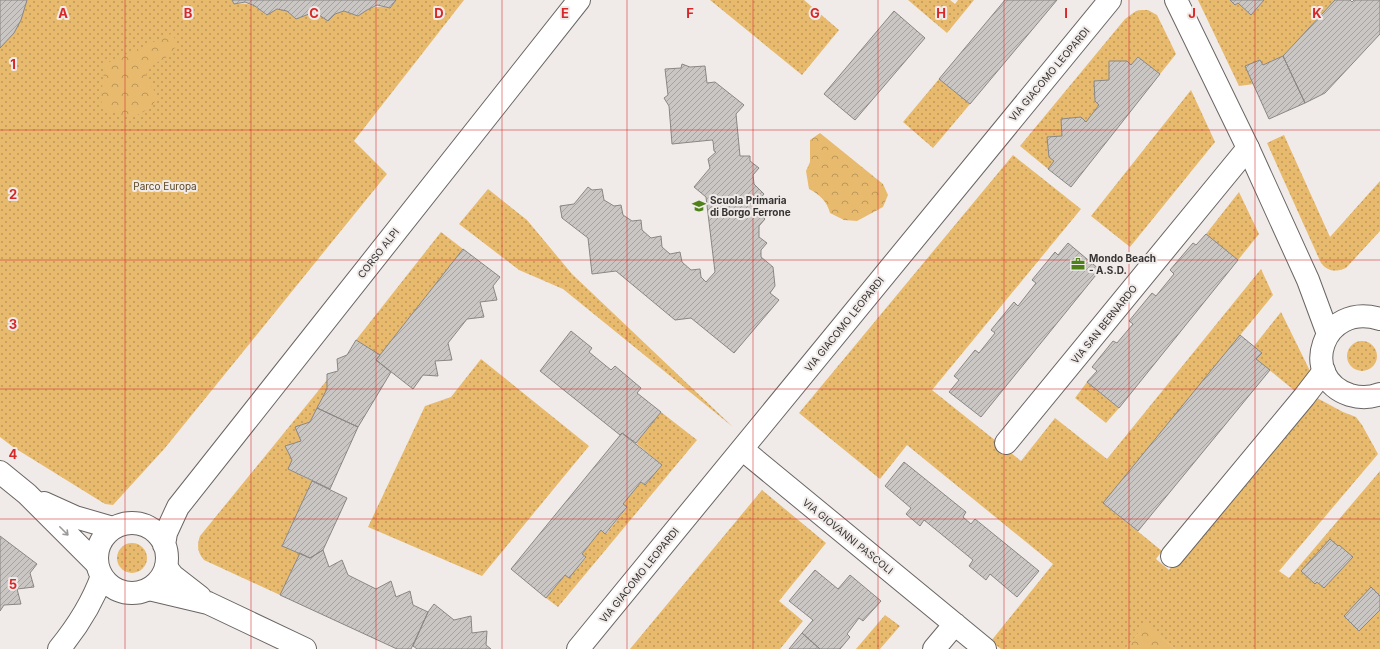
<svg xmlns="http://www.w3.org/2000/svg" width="1380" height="649" viewBox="0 0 1380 649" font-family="Inter,sans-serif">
<defs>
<pattern id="green-dots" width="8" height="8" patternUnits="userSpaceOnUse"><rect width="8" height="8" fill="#e8ba6e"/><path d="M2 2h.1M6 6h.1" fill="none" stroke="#bd985b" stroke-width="1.8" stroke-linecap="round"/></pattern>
<pattern id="forest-crowns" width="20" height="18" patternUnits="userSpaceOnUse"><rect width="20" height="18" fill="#e8ba6e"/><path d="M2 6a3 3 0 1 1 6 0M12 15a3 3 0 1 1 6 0" fill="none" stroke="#bd985b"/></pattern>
<pattern id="building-hatch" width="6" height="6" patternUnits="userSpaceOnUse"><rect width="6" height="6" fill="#cac6c3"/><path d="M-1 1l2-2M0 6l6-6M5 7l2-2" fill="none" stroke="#a5a29f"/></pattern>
</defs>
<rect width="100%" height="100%" fill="#f0ebe9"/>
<path fill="url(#green-dots)" d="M0,0H232L234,4C250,2 255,5 266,15L277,9L287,11L296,19L309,14L319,15L335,14L344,11L358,16C370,7 375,5 390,8L396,0H464L354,141L387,174L165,448L113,505L105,504L13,447L0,437Z
M710,0H804L839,30L802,75Z
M908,0H950L955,4L958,0H974L947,33Z
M1198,0H1230L1235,5L1238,3L1251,15L1264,0H1335L1283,56L1263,65L1260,60L1246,66L1254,84L1239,86Z
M1141,10H1148L1157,15L1176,54L1160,74L1138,57L1131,65L1127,61L1109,80L1094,81L1095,101L1099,105L1086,122L1081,117L1061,119L1062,136L1047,137L1049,157L1054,161L1048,169L1020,146L1125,19L1136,11Z
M939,79L970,104L933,148L903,122Z
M1191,90L1215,142L1130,247L1091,216Z
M1284,135L1330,237L1380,181V231L1346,268C1336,272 1328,272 1321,263L1267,143Z
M1013,155L1081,209L932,390L1021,461L1055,418L1107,459L1261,269L1273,295L1103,503L1162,551L1156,559L1169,570L1311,400L1317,398L1343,412L1356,417L1362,425L1378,454L1279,571L1289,578L1380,471V649H1175L1146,625L1125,649H1001L991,641L1053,564L907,445L880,479L799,413Z
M488,189L527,220L572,274L733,427L563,289L519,270L459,224Z
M1239,192L1259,234L1238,260L1206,234Z
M441,232L463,249L380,355L356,340Z
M1281,312L1310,371L1295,391L1256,359L1262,353L1254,346Z
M1347 356a15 15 0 1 1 30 0a15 15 0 1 1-30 0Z
M481,359L589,446L482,576L368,527L425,406L451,397Z
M327,380V389L310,422L295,427L301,441L285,446L292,460L288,469L312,481L282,545L300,553L280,595L204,560C197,552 197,545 200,536Z
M1087,382L1119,408L1106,423L1075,398Z
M661,412L697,440L558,607L546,598L565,575L569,578L586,558L582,554L601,530L606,534L627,508L623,504L641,482L645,485L662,465L636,443Z
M762,490L826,543L779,601L803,621L780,649H630Z
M117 558a15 15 0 1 1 30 0a15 15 0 1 1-30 0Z
M885,615L900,626L880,649H856Z"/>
<path fill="url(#forest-crowns)" d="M171,34L175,39V48C172,51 168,57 164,59C158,63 151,62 147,71C142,84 166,91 151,107C146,111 138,114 132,118L114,111L110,112L102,105L101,96L105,64Z
M820,133L883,184L888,195L883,207L857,221L844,220L830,213C827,201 819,194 809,189L806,171L810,162V140Z
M1146,624L1175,649H1125Z"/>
<path fill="url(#building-hatch)" stroke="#898683" d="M0,0H27L21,20L14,33L0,48Z
M232,0H396L390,8L377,5L367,10L358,16L344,11L335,14L328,21L319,15L309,14L296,19L287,11L277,9L267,15L255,6L245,2L234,4Z
M1005,0H1057L970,104L939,79Z
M1230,0H1264L1251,15L1238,3L1235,5Z
M1335,0H1350L1352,2L1354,0H1380V34L1325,93L1305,103L1283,56Z
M894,11L925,38L855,120L824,94Z
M1283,56L1305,103L1269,119L1245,66L1260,60L1263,65Z
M1138,57L1160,74L1071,187L1048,169L1054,161L1049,157L1047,137L1062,136L1061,119L1081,117L1086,122L1099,105L1095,101L1094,81L1109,80V61H1127L1131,65Z
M682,64L690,67L705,66L707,83L715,82L744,105L736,114L740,156H750V161L759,168L753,175L754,184L764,194L757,202L756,211L765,219L759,226V237L767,243L761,250V257L773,267L775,286L770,293L779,300L734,353L691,318L675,320L616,271L592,274L588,238L562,218L560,206L574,204L588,187L592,190L602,189L604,200L614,206L621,205L623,215L632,221L641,220L642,230L651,238L661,236L662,247L670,254L680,252L682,262L691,270L700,269L701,277L706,282L715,272L706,197L694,187L710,168L708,159L716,152L714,151L713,141L712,140L672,144L669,106L664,98L668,95L665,69L681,68Z
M1206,234L1238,260L1119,408L1087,382L1097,371L1092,367L1113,341L1117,343L1133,324L1129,321L1152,293L1156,296L1174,274L1170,270L1193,243L1196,245Z
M1068,243L1100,270L981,417L949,392L959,380L954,376L975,350L979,353L995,333L991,330L1014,302L1018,306L1036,283L1032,280L1055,252L1058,255Z
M463,249L500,277L493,286L497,300L480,302L484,317L467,319L448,343L452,360L435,361L438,376L423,375L413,389L376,360Z
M571,331L592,348L589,352L611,370L615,366L641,388L637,393L661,412L636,443L622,433L620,435L540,371Z
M1240,335L1262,353L1256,359L1270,370L1138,531L1103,503Z
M356,340L380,355L376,360L391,372L358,427L317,408L327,389V374L338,371L337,359L347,355Z
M317,408L358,427L330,489L288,469L292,460L285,446L301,441L295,427L310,422Z
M622,433L662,465L645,485L641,482L623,504L627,507L605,534L601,530L582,554L586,557L569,578L565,575L546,598L511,569Z
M904,462L966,512L963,517L971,524L975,519L1039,571L1017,597L990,574L986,580L969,566L973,560L924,520L920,526L906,514L911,508L885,486Z
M312,481L347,498L323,550L310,558L282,546Z
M0,536L37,564L30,573L34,587L17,589L21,604L4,605L0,611Z
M1330,539L1338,546L1339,545L1353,557L1324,588L1317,582L1315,584L1301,571Z
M323,550L329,567L342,560L348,575L376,589L391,581L396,597L410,591L413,605L428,612L411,649H397L280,595L300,553L310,558Z
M815,570L838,589L850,575L881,601L863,621L859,618L847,634L850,637L840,649H820L802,633L813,620L789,601Z
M1371,587L1380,596V610L1359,631L1344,616Z
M434,604L454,620L471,616L472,633L487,631L486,645L491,649H417L413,646L428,612Z
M802,633L820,649H789Z"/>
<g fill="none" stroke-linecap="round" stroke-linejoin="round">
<g stroke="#696563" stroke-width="24">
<path id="minor" d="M1006,443L1248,148
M742,449L985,649
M0,472L27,494L97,564
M44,503L75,517L113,528
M1172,556L1304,397L1324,371
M166,567L173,576L200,597
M149,589L208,603L305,649
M578,649L1110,0
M934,649L955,624"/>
</g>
<g stroke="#696563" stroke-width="24">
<path id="tertiary" d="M1176,0L1248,148L1308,280L1328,334
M1380,319C1322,301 1298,378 1350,395C1360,398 1370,398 1380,394
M97 558a35 35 0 1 1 70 0a35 35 0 1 1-70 0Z
M164,545L166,533L178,507L579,0
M59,649C77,627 92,604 102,576"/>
</g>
<use href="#minor" stroke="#fff" stroke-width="22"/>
<use href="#tertiary" stroke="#fff" stroke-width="22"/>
</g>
<defs><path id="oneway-shaft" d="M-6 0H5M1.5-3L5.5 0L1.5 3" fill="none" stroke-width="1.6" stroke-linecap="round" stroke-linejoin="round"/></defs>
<use stroke="#9a9a99" href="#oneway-shaft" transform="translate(64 531) rotate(45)"/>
<path fill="none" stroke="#d62828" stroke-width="1" stroke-opacity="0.55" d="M125,0V649M251,0V649M376,0V649M502,0V649M627,0V649M753,0V649M878,0V649M1004,0V649M1129,0V649M1255,0V649M0,130H1380M0,260H1380M0,389H1380M0,519H1380"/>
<defs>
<g id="school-bare" transform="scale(1.08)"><path d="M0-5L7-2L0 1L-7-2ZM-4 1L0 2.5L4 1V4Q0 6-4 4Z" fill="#4e8218" stroke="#f0ebe9" stroke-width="2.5" paint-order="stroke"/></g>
<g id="office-bare" transform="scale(1.08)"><path d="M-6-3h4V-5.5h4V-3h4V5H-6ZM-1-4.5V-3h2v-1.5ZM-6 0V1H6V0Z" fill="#4e8218" stroke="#f0ebe9" stroke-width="2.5" paint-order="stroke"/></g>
</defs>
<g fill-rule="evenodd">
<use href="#school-bare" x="699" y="206"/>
<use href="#office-bare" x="1078" y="264"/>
</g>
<g text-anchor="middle" stroke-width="4" stroke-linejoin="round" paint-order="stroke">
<g font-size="10" fill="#363433" stroke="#f0ebe9">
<text transform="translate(1049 74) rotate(-50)" y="4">VIA GIACOMO LEOPARDI</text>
<text transform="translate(378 253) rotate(-52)" y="4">CORSO ALPI</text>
<text transform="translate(844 324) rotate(-51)" y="4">VIA GIACOMO LEOPARDI</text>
<text transform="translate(1104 324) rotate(-51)" y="4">VIA SAN BERNARDO</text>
<text transform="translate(848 536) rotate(39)" y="4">VIA GIOVANNI PASCOLI</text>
<text transform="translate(639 575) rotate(-51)" y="4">VIA GIACOMO LEOPARDI</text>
</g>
<g font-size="10" fill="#5d4720" stroke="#f0ebe9">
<text x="165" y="190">Parco Europa</text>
</g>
<g font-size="10" font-weight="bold" fill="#363433" stroke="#f0ebe9" text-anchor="start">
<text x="710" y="204">Scuola Primaria<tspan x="710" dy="12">di Borgo Ferrone</tspan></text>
<text x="1089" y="262">Mondo Beach<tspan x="1089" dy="12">- A.S.D.</tspan></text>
</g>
</g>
<g font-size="13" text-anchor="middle" font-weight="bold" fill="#d62828" stroke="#f0ebe9" stroke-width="4" stroke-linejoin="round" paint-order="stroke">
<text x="63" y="18">A</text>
<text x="188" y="18">B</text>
<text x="314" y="18">C</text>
<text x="439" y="18">D</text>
<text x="565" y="18">E</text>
<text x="690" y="18">F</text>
<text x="815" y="18">G</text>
<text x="941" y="18">H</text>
<text x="1066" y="18">I</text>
<text x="1192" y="18">J</text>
<text x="1317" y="18">K</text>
<text x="13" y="69">1</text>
<text x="13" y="199">2</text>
<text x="13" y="329">3</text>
<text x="13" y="459">4</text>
<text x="13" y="589">5</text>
</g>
</svg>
